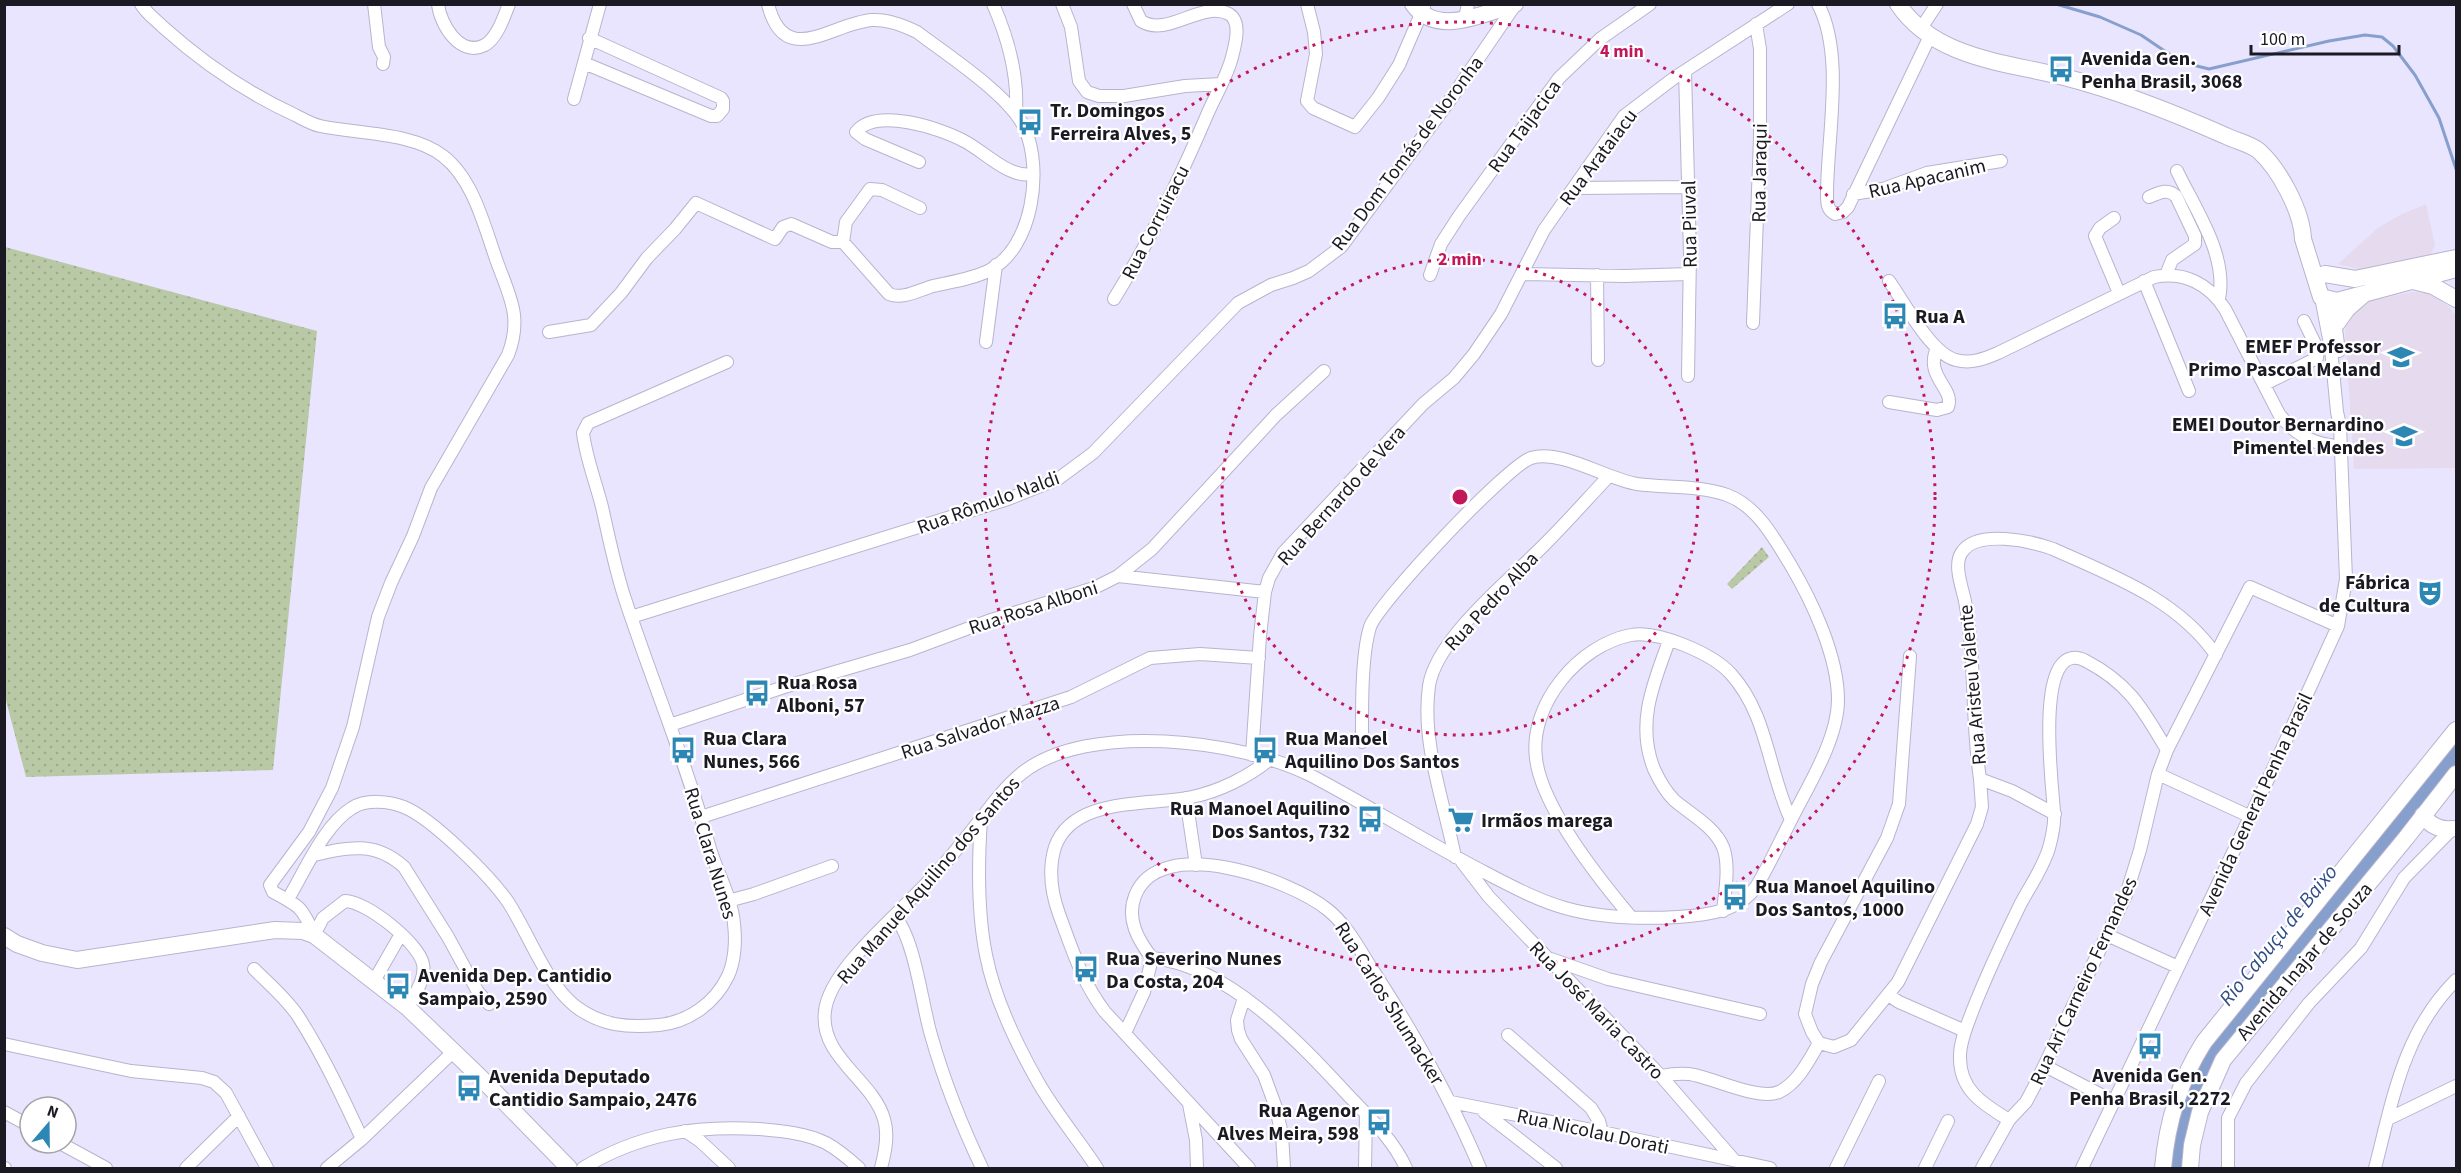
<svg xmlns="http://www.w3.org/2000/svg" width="2461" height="1173" viewBox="0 0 2461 1173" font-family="'Source Sans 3',sans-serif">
<defs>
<pattern id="grass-dots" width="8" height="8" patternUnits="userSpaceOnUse" patternTransform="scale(1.5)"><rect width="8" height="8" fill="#b9c9a5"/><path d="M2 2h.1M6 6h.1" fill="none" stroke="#9eac8e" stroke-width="1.8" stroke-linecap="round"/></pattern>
</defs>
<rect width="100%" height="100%" fill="#e9e5ff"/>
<path fill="#e6daee" d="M2426,204L2435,245L2431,254L2362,270L2338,264L2379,227L2404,213Z
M2412,292L2427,293L2436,297L2450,308L2456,316V468L2354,469L2345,334L2346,327L2358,308L2367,301Z"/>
<path fill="url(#grass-dots)" d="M5,247L317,331L273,770L26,777L4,693Z
M1762,547L1769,557L1732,589L1727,584Z"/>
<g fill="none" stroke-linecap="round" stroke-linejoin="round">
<path stroke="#879fcc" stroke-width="3" d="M2056,4L2100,17L2141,35L2181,62L2209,69L2329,41L2365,35L2382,37L2393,46L2415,75L2439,118L2456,169"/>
<path stroke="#879fcc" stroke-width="18" d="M2178,1168C2179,1156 2179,1143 2180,1131C2186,1096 2205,1063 2225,1034L2456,751"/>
<g stroke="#b8b4cc" stroke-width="14">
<path id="minor" d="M141,4C146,13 156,20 163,27C202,62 247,93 295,115C303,119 311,124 320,126C357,134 412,132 443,156C473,179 484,225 496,259C509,296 523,316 508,355L431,488L413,536L391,583L378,617L353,727L332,788L309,832L270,885L273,892C300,906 303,908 314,935
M374,4L379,47L384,57L383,64
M438,4C440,24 460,58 485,45C497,38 504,17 509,4
M768,4C784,70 832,23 872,20C888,19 903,25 917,32C947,55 1011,96 1025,129C1043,170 1033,247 990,270C973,279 951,282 933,286C919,290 902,300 889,294L843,242L846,222L870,189L882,190L920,208
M993,4C1008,38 1018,75 1016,111
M1062,4L1071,27L1079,81L1087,92L1099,96H1124L1185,86L1221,84
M1307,4L1314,32L1316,54L1307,101L1313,108L1355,127L1378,98L1399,65L1424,7
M1818,4C1845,55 1827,137 1827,194C1827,203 1827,210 1835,214L1843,212L1848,207L1930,36
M1465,18L1468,4
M1920,30L1937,4
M584,63L711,116H717L723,109V101L721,98L589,38
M1685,71L1690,254L1688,376
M574,99L600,4
M919,162L865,139L856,132C876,107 940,128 964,141C984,151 1009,179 1033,174
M2177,171C2195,209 2228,255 2219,299
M1574,188L1688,187
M1853,194L1883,189L1927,173L2001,161
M2149,197C2159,193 2167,188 2176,196L2195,236V244L2172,260L2166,275
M2114,218L2100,228L2095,236L2119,293
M1522,274L1624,276L1689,274
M1430,275L1441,244L1459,216L1559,78L1600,39L1650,4
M1597,275L1598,360
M1889,281C1904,302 1931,354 1956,360C1971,364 1984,359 1998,353L2154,277C2184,271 2209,284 2225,309L2279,414C2295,435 2315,446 2342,446
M2144,281L2189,391
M1114,299C1150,241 1180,178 1207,115C1215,96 1227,77 1232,57C1235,45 1242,22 1229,14C1201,0 1168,38 1141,21L1133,4
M2332,300L2339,351
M1753,323L1760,138V49L1756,24
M549,332L591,325L621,293L647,258L675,229L696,203L775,239L783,227L791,224L832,242H843
M986,342L996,265
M2265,384L2317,358L2318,350L2304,321
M1889,402L1937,410L1948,407C1955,388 1924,377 1937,348
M1118,576L1265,592
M631,617L1008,499L1058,479L1093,453L1238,303L1271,285L1293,278L1309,271L1341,247L1450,100L1515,5
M1669,641C1653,684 1636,724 1654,769C1659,780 1665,791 1674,800C1690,814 1714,826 1723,847C1730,865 1725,892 1723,911
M1910,656L1899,804L1887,838L1821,962L1812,984L1805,1014L1812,1032L1819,1043L1834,1047L1851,1040L1898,982L1977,824L1982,807L1980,779
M670,725L784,687L910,650L988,621L1094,588L1118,576L1152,549L1276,415L1324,371
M1252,755L1260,636L1265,592L1269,578L1283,553L1423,404L1454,378L1474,354L1501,314L1544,230L1624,116L1674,78L1788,4
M2158,774L2249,816
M1186,798L1196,865
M2055,814L2012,791L1980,779C1971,720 1976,660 1965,601C1962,587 1953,564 1962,552C1977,529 2031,541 2053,549C2113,576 2177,599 2216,655
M701,817L1071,697L1150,658L1200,654L1259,658
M981,819C978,864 977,911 986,955C994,996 1017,1045 1038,1082C1055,1112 1078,1139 1097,1168
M314,855C350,847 375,841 404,867L448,937L478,992L489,1004
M1455,857C1444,802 1421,742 1429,686C1436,638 1513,577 1546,543C1568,521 1588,498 1609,476
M1462,862L1489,897L1661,1076L1734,1160
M288,899C305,871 324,825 352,808C366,799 389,801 404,807C433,819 490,876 508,902C529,934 545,982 575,1006C601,1026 628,1028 659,1025C689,1022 715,1003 728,976C735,961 736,940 734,924C732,897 716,871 709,845C686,762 652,681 625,599C615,569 609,538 602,507C596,483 586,458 583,433L588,423L727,362
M728,901L754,894L832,866
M895,917C915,939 922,1005 931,1035C944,1081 962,1126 982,1168
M1631,917C1599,879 1541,807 1536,758C1529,704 1579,645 1631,635C1658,630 1713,654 1731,674C1768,715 1768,771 1791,820
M314,935L323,918L345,901C366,901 419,943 423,964C426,979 414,995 408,1008
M2107,935L2178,967
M1152,958C1227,965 1299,1042 1347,1094C1369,1117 1393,1139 1406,1168
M1551,959L1608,979L1760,1014
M254,969C269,984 286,998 298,1016C323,1055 343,1098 362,1139
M374,981L401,934
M1888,995L1899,1002L1965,1031
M1244,998L1237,1020L1238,1030L1241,1039L1264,1075L1275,1105L1282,1134L1284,1168
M1125,1033L1144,992L1152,958C1138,940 1126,919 1135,896C1159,832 1292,880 1328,910C1348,926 1360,951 1374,972C1415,1035 1451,1099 1480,1168
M1508,1035L1591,1108L1599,1121L1602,1132
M4,1044L131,1071L202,1078L214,1082L226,1093L267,1168
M2045,1066L2115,1102
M1661,1076C1671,1074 1680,1073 1689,1074C1712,1077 1758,1101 1779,1092C1798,1083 1809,1060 1819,1043
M1451,1102L1602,1132L1770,1168
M1189,1104L1196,1140L1197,1168
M4,1112L30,1126
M1484,1112L1556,1168
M2388,1119L2456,1086
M2009,1120C1983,1104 1959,1090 1960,1056C1960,1041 1967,1026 1972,1012C1986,976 2003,940 2020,905C2030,886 2043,868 2049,848C2052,837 2055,823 2054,812C2053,790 2032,634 2086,661C2130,684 2143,710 2167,750
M685,1131L700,1141L729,1168
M60,1143L106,1168
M4,1168H5
M186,1168L239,1116
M327,1168L362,1139L454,1051
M583,1168C639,1134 696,1125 759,1129C782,1131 806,1133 826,1143C839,1150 849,1159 859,1168
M881,1168C885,1153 889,1135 884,1119C873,1080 819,1057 825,1011C829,973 888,923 915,895C939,872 960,846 980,820C993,803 1006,786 1022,773C1088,721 1240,740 1310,775C1369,806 1426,842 1486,873C1511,886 1537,900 1565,908C1600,918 1642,919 1678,917C1708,915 1737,912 1756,887C1769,866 1779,843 1791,820C1808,786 1838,739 1838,700C1838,656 1812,601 1790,564C1774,538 1757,506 1727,495C1699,485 1666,488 1637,484C1606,479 1562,449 1531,458C1508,465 1378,603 1370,627C1361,656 1362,712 1362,742
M1249,1168L1105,1012C1082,982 1072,949 1059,914C1051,892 1048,870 1055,847C1073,796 1149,806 1192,797C1220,791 1248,777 1269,760
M1365,1168L1366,1113
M1836,1168L1879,1081
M1925,1168L1948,1121
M1982,1168L2009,1120L2026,1102L2034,1087L2126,895L2140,850L2158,774L2167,750L2250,587L2338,626
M2082,1168L2272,771L2338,626L2346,579L2340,425L2337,412L2331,349L2321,297
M2228,1168V1118L2246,1083L2309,1003L2361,948L2404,878L2454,827
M2375,1168C2393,1099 2403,1033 2456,980"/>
</g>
<g stroke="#b8b4cc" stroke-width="18">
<path id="major" d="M1413,4C1436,37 1483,14 1515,4
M1898,4C1935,59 2006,62 2064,77C2119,91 2174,113 2226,136C2236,141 2251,144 2259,151C2279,169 2302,211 2303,239L2321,297L2337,301L2456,269
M2315,277L2325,274L2355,279L2456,258
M2413,281L2433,286L2456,299
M2337,323L2347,309L2363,295
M2423,815C2429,825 2440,830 2451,829
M4,936L17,944L42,953L77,960L275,930L303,931L314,935L408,1008L479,1076L569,1168
M2163,1168C2167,1122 2179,1081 2204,1042L2456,730
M2190,1168L2192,1145L2200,1112L2223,1060L2406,838L2456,774"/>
</g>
<use href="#minor" stroke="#fff" stroke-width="12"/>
<use href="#major" stroke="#fff" stroke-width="16"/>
</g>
<g fill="none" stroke="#c2185b" stroke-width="3" stroke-dasharray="3 6">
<circle cx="1460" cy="497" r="238"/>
<circle cx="1460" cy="497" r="475"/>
</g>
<defs>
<g id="bus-bare" transform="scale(2.07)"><path d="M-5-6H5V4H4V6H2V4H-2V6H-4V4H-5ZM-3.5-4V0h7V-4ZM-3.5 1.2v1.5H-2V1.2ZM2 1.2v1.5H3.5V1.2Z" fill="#2d87b4" stroke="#fff" stroke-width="2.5" paint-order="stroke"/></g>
<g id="school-bare" transform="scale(2.07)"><path d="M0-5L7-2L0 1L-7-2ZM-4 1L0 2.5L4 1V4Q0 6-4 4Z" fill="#2d87b4" stroke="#fff" stroke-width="2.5" paint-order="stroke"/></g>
<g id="theatre-bare" transform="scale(2.07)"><path d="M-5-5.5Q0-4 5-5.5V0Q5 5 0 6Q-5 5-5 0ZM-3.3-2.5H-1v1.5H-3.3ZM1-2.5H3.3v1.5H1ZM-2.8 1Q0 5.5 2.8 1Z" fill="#2d87b4" stroke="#fff" stroke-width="2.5" paint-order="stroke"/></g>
<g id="supermarket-bare" transform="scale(2.07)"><path d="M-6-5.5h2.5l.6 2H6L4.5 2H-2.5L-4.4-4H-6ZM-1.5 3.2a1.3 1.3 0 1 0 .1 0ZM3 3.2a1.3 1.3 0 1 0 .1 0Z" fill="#2d87b4" stroke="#fff" stroke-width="2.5" paint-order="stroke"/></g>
</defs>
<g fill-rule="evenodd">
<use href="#bus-bare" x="2061" y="69"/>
<use href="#bus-bare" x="1030" y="122"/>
<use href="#bus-bare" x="1895" y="316"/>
<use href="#school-bare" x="2401" y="357"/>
<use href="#school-bare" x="2404" y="436"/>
<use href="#theatre-bare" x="2430" y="593"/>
<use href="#bus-bare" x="757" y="693"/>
<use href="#bus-bare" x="683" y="750"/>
<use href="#bus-bare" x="1265" y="750"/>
<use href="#bus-bare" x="1370" y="819"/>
<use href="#supermarket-bare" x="1461" y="820"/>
<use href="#bus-bare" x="1735" y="897"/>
<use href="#bus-bare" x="1086" y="969"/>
<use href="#bus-bare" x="398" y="986"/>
<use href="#bus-bare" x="2150" y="1046"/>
<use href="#bus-bare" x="469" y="1088"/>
<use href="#bus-bare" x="1379" y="1122"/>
</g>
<g text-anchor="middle" stroke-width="4.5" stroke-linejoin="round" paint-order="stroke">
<g font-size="20" font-weight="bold" fill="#1b1a23" stroke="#fff" text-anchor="start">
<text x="2081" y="65">Avenida Gen.<tspan x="2081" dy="23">Penha Brasil, 3068</tspan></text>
<text x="1050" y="117">Tr. Domingos<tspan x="1050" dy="23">Ferreira Alves, 5</tspan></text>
<text x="1915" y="323">Rua A</text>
<text x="2381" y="353" text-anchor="end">EMEF Professor<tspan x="2381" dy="23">Primo Pascoal Meland</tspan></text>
<text x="2384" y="431" text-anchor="end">EMEI Doutor Bernardino<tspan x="2384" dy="23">Pimentel Mendes</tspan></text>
<text x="2410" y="589" text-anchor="end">Fábrica<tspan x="2410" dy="23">de Cultura</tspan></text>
<text x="777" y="689">Rua Rosa<tspan x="777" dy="23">Alboni, 57</tspan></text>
<text x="703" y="745">Rua Clara<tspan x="703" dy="23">Nunes, 566</tspan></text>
<text x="1285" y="745">Rua Manoel<tspan x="1285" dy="23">Aquilino Dos Santos</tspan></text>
<text x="1350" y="815" text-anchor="end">Rua Manoel Aquilino<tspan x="1350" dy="23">Dos Santos, 732</tspan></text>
<text x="1481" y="827">Irmãos marega</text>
<text x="1755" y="893">Rua Manoel Aquilino<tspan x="1755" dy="23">Dos Santos, 1000</tspan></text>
<text x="1106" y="965">Rua Severino Nunes<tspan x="1106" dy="23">Da Costa, 204</tspan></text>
<text x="418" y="982">Avenida Dep. Cantidio<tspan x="418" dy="23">Sampaio, 2590</tspan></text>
<text x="2150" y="1082" text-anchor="middle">Avenida Gen.<tspan x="2150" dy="23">Penha Brasil, 2272</tspan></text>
<text x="489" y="1083">Avenida Deputado<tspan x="489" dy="23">Cantidio Sampaio, 2476</tspan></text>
<text x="1359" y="1117" text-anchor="end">Rua Agenor<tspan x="1359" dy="23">Alves Meira, 598</tspan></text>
</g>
<g font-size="20" fill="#1b1a23" stroke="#fff">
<text transform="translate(1524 126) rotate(-54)" y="7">Rua Taijacica</text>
<text transform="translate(1407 153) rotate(-53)" y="7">Rua Dom Tomás de Noronha</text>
<text transform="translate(1598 157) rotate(-53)" y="7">Rua Arataiacu</text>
<text transform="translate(1759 173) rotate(-89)" y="7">Rua Jaraqui</text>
<text transform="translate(1927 178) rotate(-13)" y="7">Rua Apacanim</text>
<text transform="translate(1155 222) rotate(-63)" y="7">Rua Corruiracu</text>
<text transform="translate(1689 224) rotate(-91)" y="7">Rua Piuval</text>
<text transform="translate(1341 495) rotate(-48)" y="7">Rua Bernardo de Vera</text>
<text transform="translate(988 502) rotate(-20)" y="7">Rua Rômulo Naldi</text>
<text transform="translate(1491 601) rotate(-47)" y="7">Rua Pedro Alba</text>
<text transform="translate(1033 607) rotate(-18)" y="7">Rua Rosa Alboni</text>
<text transform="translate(1972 685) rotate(-95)" y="7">Rua Aristeu Valente</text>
<text transform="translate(980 727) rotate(-18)" y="7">Rua Salvador Mazza</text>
<text transform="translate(2255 804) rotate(-65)" y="7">Avenida General Penha Brasil</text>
<text transform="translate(711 853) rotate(73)" y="7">Rua Clara Nunes</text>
<text transform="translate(928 880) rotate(-49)" y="7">Rua Manuel Aquilino dos Santos</text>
<text transform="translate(2304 961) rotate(-50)" y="7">Avenida Inajar de Souza</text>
<text transform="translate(2083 981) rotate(-65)" y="7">Rua Ari Carneiro Fernandes</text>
<text transform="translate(1390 1003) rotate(58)" y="7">Rua Carlos Shumacker</text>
<text transform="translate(1597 1010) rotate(46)" y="7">Rua José Maria Castro</text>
<text transform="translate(1593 1131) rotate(12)" y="7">Rua Nicolau Dorati</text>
</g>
<g font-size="21" font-style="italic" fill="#304d86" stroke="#fff">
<text transform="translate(2278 935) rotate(-51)" y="7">Rio Cabuçu de Baixo</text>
</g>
</g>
<circle cx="1460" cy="497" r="9" fill="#c2185b" stroke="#fff" stroke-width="3"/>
<g font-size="18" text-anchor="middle" font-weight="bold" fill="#c2185b" stroke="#fff" stroke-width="4.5" stroke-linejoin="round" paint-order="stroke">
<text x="1622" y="57">4 min</text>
<text x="1460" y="265">2 min</text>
</g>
<rect width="2461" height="1173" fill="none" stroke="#1b1a23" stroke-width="12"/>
<g transform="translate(48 1125) rotate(20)"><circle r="28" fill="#ffffff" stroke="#a4a3a7" stroke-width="1.5"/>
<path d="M0-4.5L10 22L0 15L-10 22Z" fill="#2d87b4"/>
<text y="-9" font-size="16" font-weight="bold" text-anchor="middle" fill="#1b1a23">N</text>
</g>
<path d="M2251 45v9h148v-9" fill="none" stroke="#1b1a23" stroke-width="3"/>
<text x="2260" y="45" font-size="18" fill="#1b1a23" stroke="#ffffff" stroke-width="4.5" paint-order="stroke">100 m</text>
</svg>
